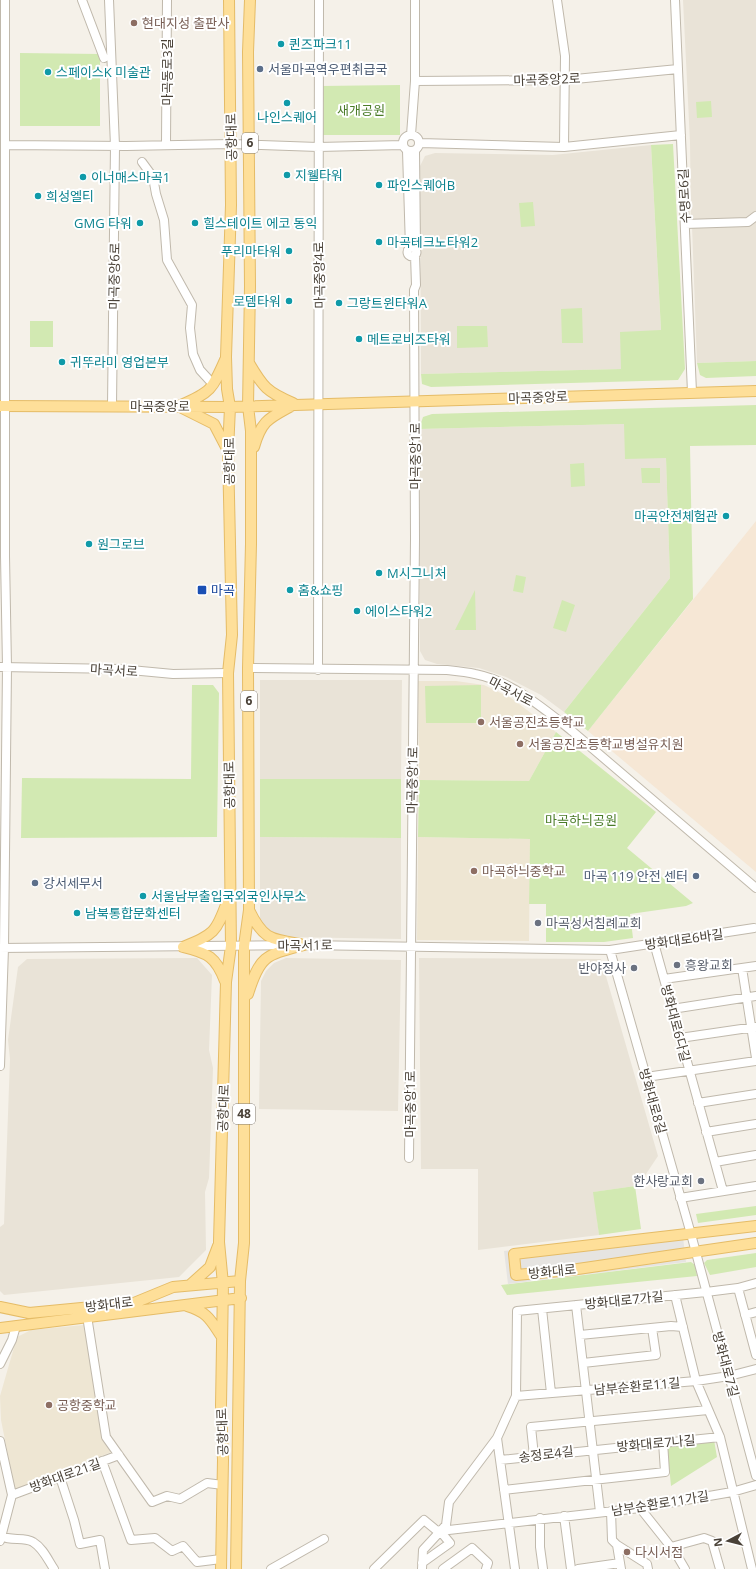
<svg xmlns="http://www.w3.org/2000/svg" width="756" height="1569" viewBox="0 0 756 1569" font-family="'Open Sans','Noto Sans KR',sans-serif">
<rect width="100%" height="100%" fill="#f5f1e9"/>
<path fill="#e9e3d7" d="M683,0H756V212L745,220H691L690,142Z
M651,145L661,331L621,369L421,374L420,166L425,156L435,153L553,155Z
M756,221V361L697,363L692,226H749Z
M624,424L666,458L670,578L564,712L541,695L506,677L479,668L437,664L425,660L420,651L419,429Z
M260,680H402L401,779H260Z
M260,837L401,838V939L288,937L276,935L266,929L260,919Z
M197,958L212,975L209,1050L213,1068L209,1178L205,1192L206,1250L179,1277L4,1295L0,1291V1227L4,1224L10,1059L8,1040L18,967L27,959Z
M286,958L401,960L398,1111L259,1109L261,981L266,971L274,963Z
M419,958L601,959L658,1156L640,1183L635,1186L594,1192L599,1235L478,1250V1169H421Z"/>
<path fill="#f6e7d5" d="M756,521V872L588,731Z"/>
<path fill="#eee6d3" d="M418,681H456L484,685L511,698L556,732L529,781L419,780Z
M418,837L530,839L529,941L417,940Z
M84,1325L103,1437L114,1451L15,1490L1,1420L0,1396L17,1337L31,1330Z"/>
<path fill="#d2e9b2" d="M20,53L100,54V126H20Z
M400,85V135H322L321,86Z
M711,101L712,117L697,118L696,102Z
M673,144L685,369L678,380L431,387L422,384L421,374L621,369L620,332L661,330L651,145Z
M533,202L535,226L521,227L519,203Z
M582,308L583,343H562L561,309Z
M30,321H53V347H30Z
M457,326H487L488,347L457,348Z
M756,361V376L706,378L700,375L697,363Z
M756,405V445L690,446L693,599L588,731L564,712L670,578L666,458L625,459L624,424L419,429L423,417L432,414Z
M584,463L585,486L571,487L570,464Z
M641,468H660V483H642Z
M516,575L526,577L523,593L513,591Z
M475,590L476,630H455Z
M562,600L575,605L566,632L553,628Z
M192,685H213L219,693L217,837L21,838L22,778L191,779Z
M481,685V723H426L425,686Z
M556,732L656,812L627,848L693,903L686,906L630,914L633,938L604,942H546V904H529L530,839L418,837L419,780L529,781Z
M260,779H401V838L260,837Z
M635,1186L641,1229L599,1235L593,1192Z
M756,1206V1215L698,1223L696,1214Z
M756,1253V1267L710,1275L704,1263L707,1260Z
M691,1262L695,1265L697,1276L507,1295L501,1285Z
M714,1440L717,1457L671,1486L667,1445Z"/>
<path fill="#e6e4e1" d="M682,1229L686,1262L508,1284L504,1251Z"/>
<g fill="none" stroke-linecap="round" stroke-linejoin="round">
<g stroke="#c0b9ac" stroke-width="10">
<path id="minor" d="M82,0L104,58
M109,0L115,146L112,406
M557,0L565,56L564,147
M675,0L692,392
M415,81L565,80L678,69
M403 143a8 8 0 1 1 16 0a8 8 0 1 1-16 0Z
M411,135L415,81V0
M420,143L564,147L681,135
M166,144L167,0
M5,145L126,146L231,144L318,147L403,145
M407,151L410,248
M415,151L416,249
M142,162L153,177L156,194L164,220L167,260L192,305L190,328L193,354L200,370L211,382
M685,224L748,222L756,216
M407.5 252a4.5 4.5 0 1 1 9 0a4.5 4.5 0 1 1-9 0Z
M0,667L120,669L173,674L228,673
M248,668L447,670C456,671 466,672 475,674C511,681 543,708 572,731L756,888
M318,670C320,446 319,223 319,0
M654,943L723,1191
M0,948L304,945L610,950L754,928
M610,950L691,1234L756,1476
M742,968L756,1058
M664,979L756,966
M672,1009L756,996
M680,1038L755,1027
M0,1066L4,948L7,667L5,556V0
M646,1077L756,1061
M698,1103L756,1094
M706,1132L756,1124
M409,1158L415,539L414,290L416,285L415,255
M715,1162L756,1155
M680,1198L756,1186
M738,1288L756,1355
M675,1295L696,1381L720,1437L752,1569
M576,1305L600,1512
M542,1309L551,1393
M745,1315L756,1312
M87,1316L106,1437L152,1502L167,1496L180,1499L207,1483L223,1485
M580,1335L671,1326L683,1327
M583,1363L656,1355L652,1328
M0,1364L12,1340L16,1326
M516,1396L696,1381L729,1376L756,1369
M497,1438L515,1569
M0,1441L12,1495L0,1541
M534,1456L531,1427L708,1410
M500,1460L720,1437
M102,1461L131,1540L155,1538L172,1551L183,1546L197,1562L221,1559
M60,1477L74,1520L80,1544L100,1540L105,1569
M504,1490L665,1472L663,1442
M12,1495L119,1455
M640,1508L675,1552L685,1569
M611,1511L612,1540L617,1545L621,1569
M564,1516L571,1569
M540,1518V1547L543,1569
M0,1535C9,1542 24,1536 33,1542C43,1548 48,1560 54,1569
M617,1545L647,1564L648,1569
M671,1547L704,1538L712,1541L720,1569
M422,1563L450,1543L440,1531
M271,1569L324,1539
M374,1569L424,1520L436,1530L440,1531L640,1508L732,1492L756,1485
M422,1569L423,1550L446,1525L449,1502L497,1438L516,1396L517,1311L706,1292L738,1288L756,1283
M443,1569L472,1548L488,1563L486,1569
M578,1569L620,1563"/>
</g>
<g stroke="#e5bc67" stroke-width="12">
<path id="major" d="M249,363C263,387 267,392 293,403
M181,405C211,392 212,390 225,360
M0,406L230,407L756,391
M182,408L214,424L226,447
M254,447C262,419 270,418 293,405
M249,910C263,939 270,939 300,944
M183,947C214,934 216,933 227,902
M183,947C208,953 216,957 225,981
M248,994C260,955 266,955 304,945
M756,1226L514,1254L516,1275L571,1270L756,1243
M190,1285L210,1267L218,1246
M187,1306C208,1312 211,1321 222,1337
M0,1307L29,1313L134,1303L173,1287L240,1281
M0,1328L241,1298
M221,1569L223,1460L221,1405L223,1284L219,1242L226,982L231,946L228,673L232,635L228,451L230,407L227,389L226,357L231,205L229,0
M236,1569L240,1281L244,1243V946L249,910L248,668L251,544V431L248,406L250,286L248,52L250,0"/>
</g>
<use href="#minor" stroke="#fff" stroke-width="8"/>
<use href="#major" stroke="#fedf99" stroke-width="10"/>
</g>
<g fill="#8d6e63" stroke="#fff" stroke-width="1.5">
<circle cx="134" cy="23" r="4"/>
<circle cx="481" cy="722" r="4"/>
<circle cx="520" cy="744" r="4"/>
<circle cx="474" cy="871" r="4"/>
<circle cx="49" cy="1405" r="4"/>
<circle cx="627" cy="1552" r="4"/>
</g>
<g fill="#0f9aa8" stroke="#fff" stroke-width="1.5">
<circle cx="281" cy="44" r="4"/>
<circle cx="48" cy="72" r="4"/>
<circle cx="287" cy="103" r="4"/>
<circle cx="287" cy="175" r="4"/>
<circle cx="83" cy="177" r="4"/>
<circle cx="379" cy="185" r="4"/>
<circle cx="38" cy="196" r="4"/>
<circle cx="140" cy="223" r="4"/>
<circle cx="195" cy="223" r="4"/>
<circle cx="379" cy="242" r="4"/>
<circle cx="289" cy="251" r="4"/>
<circle cx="289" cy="301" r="4"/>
<circle cx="339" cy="303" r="4"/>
<circle cx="359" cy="339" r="4"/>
<circle cx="62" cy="362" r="4"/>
<circle cx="726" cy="516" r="4"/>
<circle cx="89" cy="544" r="4"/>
<circle cx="379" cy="573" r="4"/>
<circle cx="290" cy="590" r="4"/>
<circle cx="357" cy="611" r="4"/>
<circle cx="143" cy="896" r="4"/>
<circle cx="77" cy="913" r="4"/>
</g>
<g fill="#5c6f8a" stroke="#fff" stroke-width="1.5">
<circle cx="260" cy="69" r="4"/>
<circle cx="696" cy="876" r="4"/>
<circle cx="35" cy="883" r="4"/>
</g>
<rect fill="#1a4fb4" stroke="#fff" stroke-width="1.5" x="197" y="585" width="10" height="10" rx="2"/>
<g fill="#6b7280" stroke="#fff" stroke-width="1.5">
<circle cx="538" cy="923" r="4"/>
<circle cx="677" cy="965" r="4"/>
<circle cx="634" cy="968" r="4"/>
<circle cx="701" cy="1181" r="4"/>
</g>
<g text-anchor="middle" stroke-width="4" stroke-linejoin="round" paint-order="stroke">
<g fill="#fff" stroke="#807a73" stroke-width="1">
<rect x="242" y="133" width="16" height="20" rx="3"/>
<rect x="241" y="691" width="16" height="20" rx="3"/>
<rect x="233" y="1104" width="22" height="20" rx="3"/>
</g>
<g font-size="12" font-weight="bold" fill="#494137">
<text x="250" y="147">6</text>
<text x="249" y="705">6</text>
<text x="244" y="1118">48</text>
</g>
<g font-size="13" fill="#785e54" stroke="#fff" text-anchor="start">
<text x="142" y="28">현대지성 출판사</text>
<text x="489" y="727">서울공진초등학교</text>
<text x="528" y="749">서울공진초등학교병설유치원</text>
<text x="482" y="876">마곡하늬중학교</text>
<text x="57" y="1410">공항중학교</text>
<text x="635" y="1557">다시서점</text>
</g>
<g font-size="13" fill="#0d838f" stroke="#fff" text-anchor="start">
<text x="289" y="49">퀸즈파크11</text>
<text x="56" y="77">스페이스K 미술관</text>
<text x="287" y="122" text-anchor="middle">나인스퀘어</text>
<text x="295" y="180">지웰타워</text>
<text x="91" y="182">이너매스마곡1</text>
<text x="387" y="190">파인스퀘어B</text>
<text x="46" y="201">희성엘티</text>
<text x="132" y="228" text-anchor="end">GMG 타워</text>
<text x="203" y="228">힐스테이트 에코 동익</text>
<text x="387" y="247">마곡테크노타워2</text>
<text x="281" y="256" text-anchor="end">푸리마타워</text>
<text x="281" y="306" text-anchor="end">로뎀타워</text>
<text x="347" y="308">그랑트윈타워A</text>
<text x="367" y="344">메트로비즈타워</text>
<text x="70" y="367">귀뚜라미 영업본부</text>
<text x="718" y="521" text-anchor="end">마곡안전체험관</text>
<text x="97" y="549">원그로브</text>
<text x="387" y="578">M시그니처</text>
<text x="298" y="595">홈&amp;쇼핑</text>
<text x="365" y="616">에이스타워2</text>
<text x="151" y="901">서울남부출입국외국인사무소</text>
<text x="85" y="918">남북통합문화센터</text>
</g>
<g font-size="13" fill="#4e5e75" stroke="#fff" text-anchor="start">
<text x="268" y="74">서울마곡역우편취급국</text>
<text x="688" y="881" text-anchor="end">마곡 119 안전 센터</text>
<text x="43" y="888">강서세무서</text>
</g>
<g font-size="13" fill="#494137" stroke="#fff">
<text transform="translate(167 72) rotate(-90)" y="5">마곡동로3길</text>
<text transform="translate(547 79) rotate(-2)" y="5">마곡중앙2로</text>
<text transform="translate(231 137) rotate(-91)" y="5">공항대로</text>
<text transform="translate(684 196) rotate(-93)" y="5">수명로6길</text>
<text transform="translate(319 275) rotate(-91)" y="5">마곡중앙4로</text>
<text transform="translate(114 276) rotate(-89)" y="5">마곡중앙6로</text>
<text transform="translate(538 397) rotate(-2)" y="5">마곡중앙로</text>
<text x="160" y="411">마곡중앙로</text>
<text transform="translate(415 456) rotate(-90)" y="5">마곡중앙1로</text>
<text transform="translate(229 461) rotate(-90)" y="5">공항대로</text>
<text transform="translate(114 670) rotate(3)" y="5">마곡서로</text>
<text transform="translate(511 691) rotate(27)" y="5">마곡서로</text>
<text transform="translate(412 780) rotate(-89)" y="5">마곡중앙1로</text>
<text transform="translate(229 785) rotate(-91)" y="5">공항대로</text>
<text transform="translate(684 939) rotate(-8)" y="5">방화대로6바길</text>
<text transform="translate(305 945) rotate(-1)" y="5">마곡서1로</text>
<text transform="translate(676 1023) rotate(75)" y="5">방화대로6다길</text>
<text transform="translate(653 1101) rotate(74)" y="5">방화대로8길</text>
<text transform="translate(410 1104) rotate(-90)" y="5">마곡중앙1로</text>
<text transform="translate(223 1108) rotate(-88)" y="5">공항대로</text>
<text transform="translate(552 1271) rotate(-6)" y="5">방화대로</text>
<text transform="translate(624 1300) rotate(-6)" y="5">방화대로7가길</text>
<text transform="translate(109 1304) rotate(-7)" y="5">방화대로</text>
<text transform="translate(726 1364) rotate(75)" y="5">방화대로7길</text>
<text transform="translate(637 1386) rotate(-5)" y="5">남부순환로11길</text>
<text transform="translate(222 1432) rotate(-92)" y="5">공항대로</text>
<text transform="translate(656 1443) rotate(-5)" y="5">방화대로7나길</text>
<text transform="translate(546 1454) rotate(-7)" y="5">송정로4길</text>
<text transform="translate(65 1475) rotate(-20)" y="5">방화대로21길</text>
<text transform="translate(660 1503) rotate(-9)" y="5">남부순환로11가길</text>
</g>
<g font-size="13" fill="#4b7c29" stroke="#fff">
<text x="361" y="115">새개공원</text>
<text x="581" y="825">마곡하늬공원</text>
</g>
<g font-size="13" fill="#164399" stroke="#fff" text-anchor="start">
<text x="211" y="595">마곡</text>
</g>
<g font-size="13" fill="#5b616d" stroke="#fff" text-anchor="start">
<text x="546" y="928">마곡성서침례교회</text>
<text x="685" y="970">흥왕교회</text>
<text x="626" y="973" text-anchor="end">반야정사</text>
<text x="693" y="1186" text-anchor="end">한사랑교회</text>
</g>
</g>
<g transform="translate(728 1541) rotate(263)" stroke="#ffffff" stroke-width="3" paint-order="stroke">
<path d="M0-3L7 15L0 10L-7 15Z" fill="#494137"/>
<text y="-6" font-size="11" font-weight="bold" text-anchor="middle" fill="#494137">N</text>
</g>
</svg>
